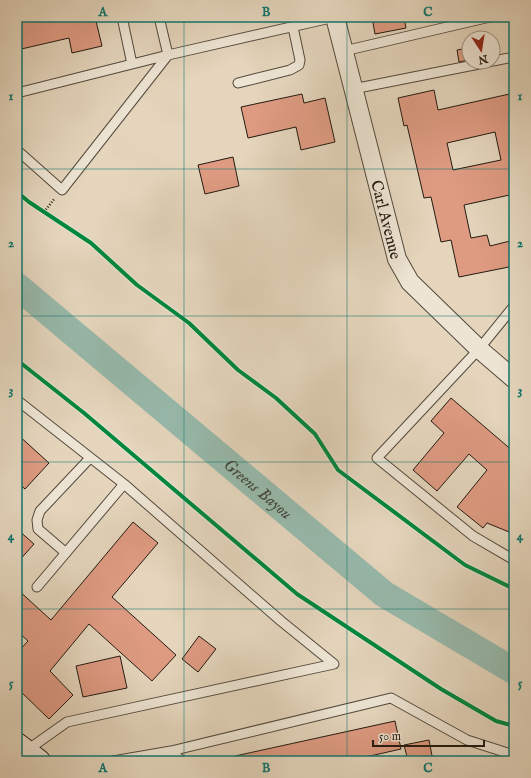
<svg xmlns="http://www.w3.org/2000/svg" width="531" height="778" viewBox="0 0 531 778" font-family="'IM FELL English',serif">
<rect width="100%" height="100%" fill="#e4d5bc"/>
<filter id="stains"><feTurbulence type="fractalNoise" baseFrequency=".005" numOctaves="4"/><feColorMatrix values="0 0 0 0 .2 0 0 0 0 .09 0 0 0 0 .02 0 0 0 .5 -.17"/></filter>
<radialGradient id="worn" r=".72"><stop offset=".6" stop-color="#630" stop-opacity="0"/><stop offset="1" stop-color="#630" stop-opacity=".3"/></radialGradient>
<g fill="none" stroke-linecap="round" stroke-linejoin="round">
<path stroke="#97b9ab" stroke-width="27" id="s1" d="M17,286L384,594L514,671"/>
</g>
<path fill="#de9b82" stroke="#231a12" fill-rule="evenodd" d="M17,17H95L102,46L72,53L69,38L17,50Z
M372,17H404L406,28L375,34Z
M469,48V60L459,62L457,50Z
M434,90L438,110L514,93V194L464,205L471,238L487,235L490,246L514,240V266L459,277L451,240L441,242L431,197L424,198L407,125L404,126L398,98ZM495,132L501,160L453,170L447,143Z
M302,94L304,103L325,98L335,142L301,150L296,127L248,138L241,107Z
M233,157L239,186L205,194L198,165Z
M451,398L514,452V534L487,523L483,528L457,507L487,470L469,454L437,491L413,470L444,433L431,421Z
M17,434L49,463L25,489L17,482Z
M133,522L158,543L112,597L176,655L152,681L89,624L50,671L73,695L49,719L17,688V653L28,641L17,631V589L51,620Z
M17,529L34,544L17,563Z
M199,636L216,649L198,672L182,659Z
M120,656L127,688L83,697L76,666Z
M395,721L401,749L348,761H236L235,756Z
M429,740L433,761H408L404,745Z"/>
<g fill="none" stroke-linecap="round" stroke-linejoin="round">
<g stroke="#53493c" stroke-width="11">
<path id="lane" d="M122,17L132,64
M344,51L490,17
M493,61L514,57
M238,83L290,70L299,65L300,60L293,27
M353,89L489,62
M17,93L168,55L335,17
M17,150L62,190L168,55L159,17
M514,306L479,349L377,458L473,536L514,560
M17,400L124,484L281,621L334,664L67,722L26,751
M66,553L38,529L37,520L40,511L90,458
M37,587L124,484
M171,751L182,761
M113,761L171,751L391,698L467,740L514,755"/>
</g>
<g stroke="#53493c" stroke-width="20">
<g id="street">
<path id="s2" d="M335,17L397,259L410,282L479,349L514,379"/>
</g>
</g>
<g stroke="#231a12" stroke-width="24">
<path id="secondary" d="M17,744L39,761"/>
</g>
<path stroke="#231a12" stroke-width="2.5" stroke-dasharray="1 2" stroke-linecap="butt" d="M44,212L55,198"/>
<use href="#lane" stroke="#ede4d3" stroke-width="9"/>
<use href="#street" stroke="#ede4d3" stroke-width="18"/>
<use href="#secondary" stroke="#ede4d3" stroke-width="22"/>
<g stroke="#ede4d3" stroke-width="6">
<path id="cycleway" d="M17,192L29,202L91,243L137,285L189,323L238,370L276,398L315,434L338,470L465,565L514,589
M17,360L84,413L297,594L441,689L496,721L514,726"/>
</g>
<use href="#cycleway" stroke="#00873e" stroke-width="4"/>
</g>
<path fill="none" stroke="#0f766e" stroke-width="1" stroke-opacity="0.55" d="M184,17V761M347,17V761M17,169H514M17,316H514M17,462H514M17,609H514"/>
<g text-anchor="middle" stroke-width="3" stroke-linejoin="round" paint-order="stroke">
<g font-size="16" fill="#231a12" stroke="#ede4d3">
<text dy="6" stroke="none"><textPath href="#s2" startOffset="209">Carl Avenue</textPath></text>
</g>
<g font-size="17" font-style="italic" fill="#464a40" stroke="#ede4d3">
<text dy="6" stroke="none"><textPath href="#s1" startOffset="315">Greens Bayou</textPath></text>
</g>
</g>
<rect width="531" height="778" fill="none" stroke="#e4d5bc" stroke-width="44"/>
<g transform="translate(481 50) rotate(168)"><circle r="19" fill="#ede4d3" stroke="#9c9386"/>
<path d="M0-3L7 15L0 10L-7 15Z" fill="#8f2418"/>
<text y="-6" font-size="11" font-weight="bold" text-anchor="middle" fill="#231a12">N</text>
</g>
<path d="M373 740v6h111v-6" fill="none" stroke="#231a12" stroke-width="2"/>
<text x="379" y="740" font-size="12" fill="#231a12" stroke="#ede4d3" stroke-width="3" paint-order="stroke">50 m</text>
<rect x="22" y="22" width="487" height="734" fill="none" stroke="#0f766e" stroke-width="1.5"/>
<g font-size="13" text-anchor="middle" font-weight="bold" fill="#0f766e">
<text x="103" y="16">A</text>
<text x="266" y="16">B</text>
<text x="428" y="16">C</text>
<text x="11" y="100">1</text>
<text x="520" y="100">1</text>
<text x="11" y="247">2</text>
<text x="520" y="247">2</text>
<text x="11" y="394">3</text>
<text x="520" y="394">3</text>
<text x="11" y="540">4</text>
<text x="520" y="540">4</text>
<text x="11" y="687">5</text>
<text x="520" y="687">5</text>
<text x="103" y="772">A</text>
<text x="266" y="772">B</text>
<text x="428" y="772">C</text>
</g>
<rect width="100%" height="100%" filter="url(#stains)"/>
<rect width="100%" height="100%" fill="url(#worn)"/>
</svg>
